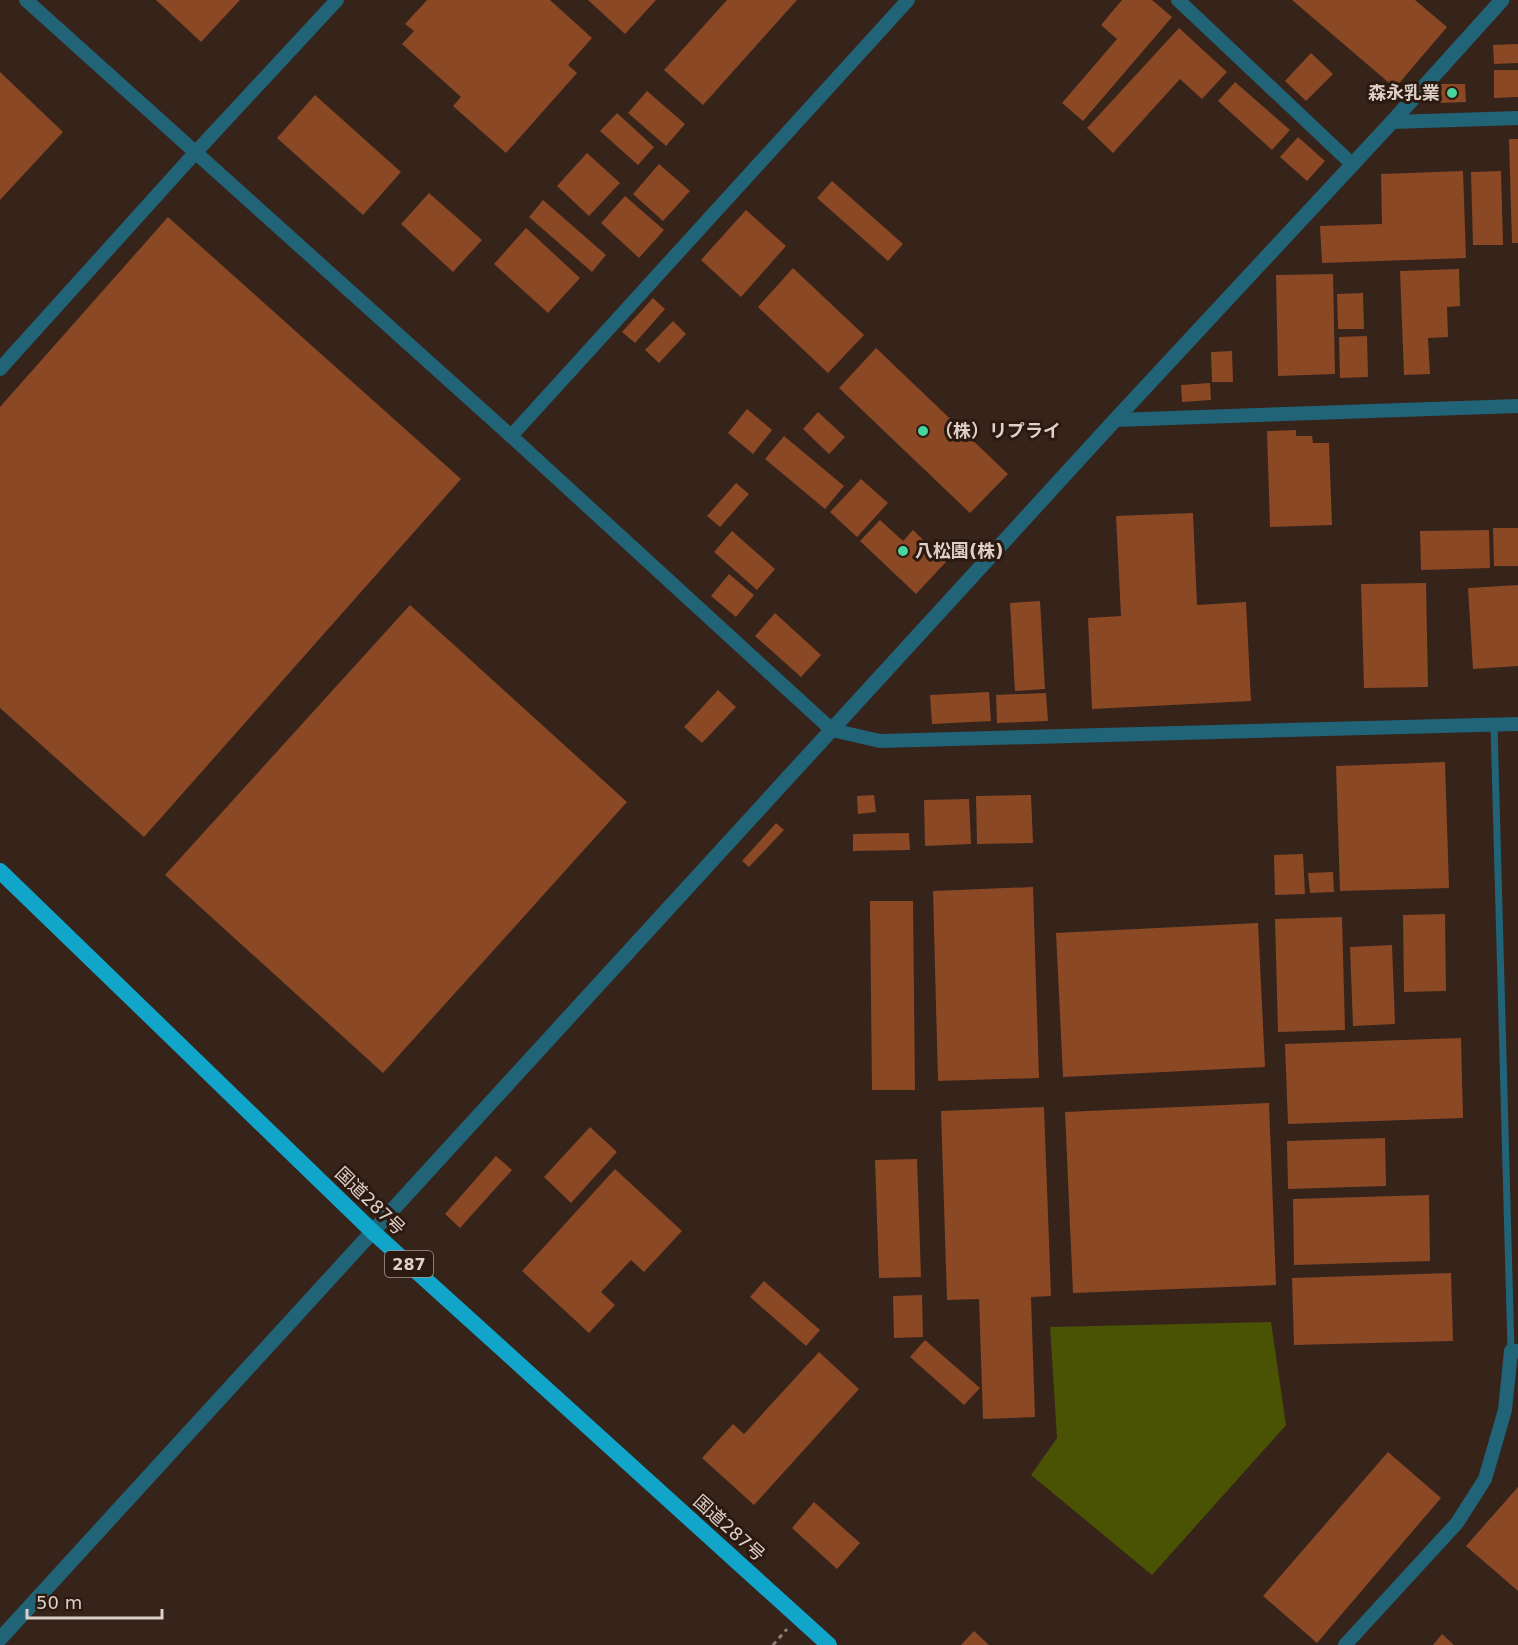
<svg xmlns="http://www.w3.org/2000/svg" width="1518" height="1645" viewBox="0 0 1518 1645" font-family="'DejaVu Sans','Noto Sans JP',sans-serif">
<rect width="100%" height="100%" fill="#36231a"/>
<path fill="#4a5304" d="M1271,1322L1286,1425L1152,1575L1031,1475L1057,1438L1050,1327Z"/>
<path fill="#8a4825" d="M156,0H240L201,42Z
M427,0H550L592,38L568,65L577,73L506,153L453,106L461,97L402,44L414,31L405,24Z
M588,0H656L625,34Z
M727,0H797L703,105L664,70Z
M1122,0H1152L1172,17L1083,121L1062,103L1117,39L1101,25Z
M1292,0H1415L1447,27L1395,88Z
M1179,28L1227,72L1202,99L1180,79L1113,153L1087,128Z
M1518,44V63L1494,64L1493,45Z
M1311,53L1333,74L1306,101L1285,81Z
M1494,70H1518V97L1494,98Z
M0,72L63,132L0,200Z
M1235,82L1290,130L1272,150L1218,101Z
M1438,84H1465L1466,102L1439,103Z
M647,91L685,124L666,146L628,113Z
M315,95L401,172L363,215L277,138Z
M617,113L654,147L638,165L600,131Z
M1298,137L1325,161L1307,181L1280,157Z
M1509,139H1518V243H1512Z
M587,153L620,183L589,216L557,186Z
M659,164L690,191L663,221L633,194Z
M1463,171L1466,258L1322,263L1320,226L1382,224L1381,174Z
M1501,171L1503,245H1473L1471,172Z
M832,181L903,244L888,261L817,198Z
M429,193L482,240L453,272L401,224Z
M625,196L664,230L639,258L601,223Z
M543,200L606,255L592,272L529,217Z
M746,210L786,246L741,297L701,260Z
M168,217L461,479L144,837L0,708V407Z
M526,228L580,278L548,313L494,264Z
M793,268L864,335L828,373L758,307Z
M1459,269L1460,306L1447,307L1448,337L1428,338L1430,374L1404,375L1400,271Z
M1333,274L1335,374L1278,376L1276,275Z
M1363,293L1364,329H1338L1337,294Z
M653,298L665,309L635,343L622,332Z
M673,321L686,334L659,363L645,350Z
M1367,336L1368,377L1340,378L1339,337Z
M876,348L1008,474L970,513L839,388Z
M1232,351L1233,382H1212L1211,352Z
M1210,383L1211,400L1182,402L1181,385Z
M747,409L772,430L753,454L728,433Z
M818,412L845,437L829,454L803,429Z
M1296,430V436H1312L1313,443H1329L1332,525L1270,527L1267,431Z
M784,436L844,486L825,509L765,459Z
M861,479L888,503L857,537L830,512Z
M736,483L749,494L720,527L707,516Z
M1193,513L1197,605L1246,602L1251,701L1092,709L1088,618L1121,616L1116,516Z
M880,520L903,541L913,530L946,562L916,594L860,541Z
M1493,528H1518V566H1494Z
M1489,530L1490,568L1421,570L1420,531Z
M732,531L775,569L757,590L714,552Z
M729,574L754,595L736,617L711,596Z
M1426,583L1428,687L1364,688L1361,584Z
M1518,585V666L1473,669L1468,588Z
M1040,601L1045,689L1015,691L1010,603Z
M410,605L627,802L383,1073L165,875Z
M775,613L821,655L801,677L755,636Z
M718,690L736,707L702,743L684,727Z
M989,692L991,721L932,724L930,695Z
M1046,693L1048,721L997,723L996,695Z
M1445,762L1449,888L1340,891L1336,766Z
M874,795L876,812L858,814L857,796Z
M1031,795L1033,843L977,844L976,796Z
M969,799L971,844L925,846L924,800Z
M776,823L784,830L749,867L742,861Z
M909,833L910,850L853,851V834Z
M1303,854L1305,894L1275,895L1274,855Z
M1333,872L1334,892L1310,893L1308,873Z
M1033,887L1039,1078L938,1081L933,891Z
M870,901H913L915,1090H872Z
M1445,914L1446,991L1404,992L1403,915Z
M1342,917L1345,1030L1278,1032L1275,919Z
M1258,923L1265,1067L1063,1077L1056,933Z
M1392,945L1395,1024L1353,1026L1350,947Z
M1461,1038L1463,1118L1288,1124L1285,1044Z
M1269,1103L1276,1285L1073,1293L1065,1112Z
M1044,1107L1051,1296L1031,1297L1035,1417L983,1419L979,1299L947,1300L941,1111Z
M590,1127L617,1152L571,1203L544,1177Z
M1385,1138L1386,1186L1288,1189L1287,1141Z
M496,1156L512,1170L460,1228L445,1214Z
M917,1159L921,1277L879,1278L875,1160Z
M615,1169L682,1231L644,1272L631,1260L601,1292L615,1305L589,1333L522,1271Z
M1429,1195L1430,1261L1294,1265L1293,1199Z
M1451,1273L1453,1341L1294,1345L1292,1278Z
M764,1281L820,1330L806,1346L750,1297Z
M922,1295L923,1337L894,1338L893,1296Z
M925,1340L980,1388L964,1405L910,1357Z
M819,1352L859,1389L754,1505L702,1458L733,1424L744,1434Z
M1388,1452L1441,1498L1317,1643L1263,1596Z
M1518,1487V1591L1466,1546Z
M814,1502L860,1543L837,1569L792,1528Z
M974,1631L989,1645H961Z
M1442,1634L1454,1645H1433Z"/>
<g fill="none" stroke-linecap="round" stroke-linejoin="round">
<path stroke="#8e7f77" stroke-width="3" stroke-dasharray="4.5 4.5" stroke-linecap="butt" d="M773,1645L787,1629"/>
<path stroke="#216377" stroke-width="7" d="M1494,725L1511,1351"/>
<path stroke="#216377" stroke-width="14" d="M26,0L511,436L832,730L880,741L1518,724
M1178,0L1353,165
M1392,122L1518,118
M0,369L195,153L337,0
M1115,420L1518,406
M511,436L908,0
M1345,1645L1457,1523L1485,1479L1505,1410L1511,1351H1518"/>
<path stroke="#216377" stroke-width="15" d="M0,1639L1115,420L1392,122L1502,0"/>
<path stroke="#12a5ca" stroke-width="16" d="M0,871L373,1232L829,1645"/>
</g>
<g fill="#48d49d" stroke="#2c1a11" stroke-width="2">
<circle cx="1452" cy="93" r="6"/>
<circle cx="923" cy="431" r="6"/>
<circle cx="903" cy="551" r="6"/>
</g>
<g text-anchor="middle" stroke-width="6" stroke-linejoin="round" paint-order="stroke">
<rect fill="#2c1a11" stroke="#a79992" stroke-width="1.5" x="385" y="1251" width="48" height="26" rx="4.5"/>
<g font-size="16" font-weight="bold" fill="#dcd0c9">
<text x="409" y="1270">287</text>
</g>
<g font-size="18" font-weight="bold" fill="#dcd0c9" stroke="#2c1a11" text-anchor="start">
<text x="1440" y="99" text-anchor="end">森永乳業</text>
<text x="935" y="437">（株）リプライ</text>
<text x="915" y="557">八松園(株)</text>
</g>
<g font-size="18" fill="#dcd0c9" stroke="#2c1a11">
<text transform="translate(370 1201) rotate(44)" y="6">国道287号</text>
<text transform="translate(729 1528) rotate(42)" y="6">国道287号</text>
</g>
</g>
<path d="M27 1609v9h135v-9" fill="none" stroke="#dcd0c9" stroke-width="3"/>
<text x="36" y="1609" font-size="18" fill="#dcd0c9" stroke="#2c1a11" stroke-width="4.5" paint-order="stroke">50 m</text>
</svg>
